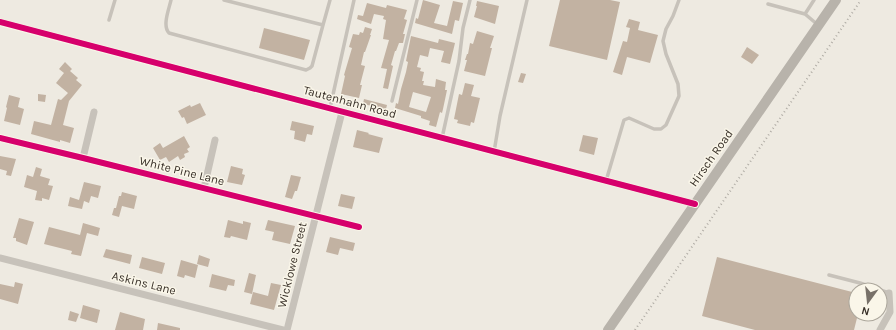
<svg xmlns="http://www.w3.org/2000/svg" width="896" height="330" viewBox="0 0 896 330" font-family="Karla,sans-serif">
<rect width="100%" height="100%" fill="#eeeae1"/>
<path fill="#c2b2a2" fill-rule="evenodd" d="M423,0L440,5L434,23L447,26L453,1L463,3L459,21L455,20L452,34L415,23L416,18L418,19Z
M560,0H610L620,2L607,60L549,46Z
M477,1L499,6L495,24L474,17L477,6H476Z
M367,3L386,8L387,5L407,10L404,19L407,20L403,34H405L403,43H399L396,51H395L391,65L393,66L388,89L383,88L387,69L381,68L389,40L383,39L386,20L383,19L384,16L374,14L371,24L357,19L358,15L363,16Z
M629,19L640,22L638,30L658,35L650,63L627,57L622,75L613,72L623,41L627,42L630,28L626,27Z
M365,27L372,29L370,35H371L365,52H364L361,65L365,66L360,85H362L359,98L341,94L345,76L344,75L352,48L349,47L353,34L359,35L360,32L363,33Z
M264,28L310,40L304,60L259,48Z
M477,31L494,36L490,48H492L485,76L464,71L467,60H465L467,54H468L470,43L473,44Z
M411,36L438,43L439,39L455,43L450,64L441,62L444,51L430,48L428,57L420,55L417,67L421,68L420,71L424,72L422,81H424L423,85L435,87L436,79L446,82L445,90H447L443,109L442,113L440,112L436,127L429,125L430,121L421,118V116L395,108L396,103L398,104L401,89L406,72L408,62L406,61ZM413,92L431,97L426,112L409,107Z
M747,47L759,55L752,64L741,57Z
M65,62L72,69L70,71L78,78L76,80L82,85L69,101L63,125L74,128L70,143L60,140V142L31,134L34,121L51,125L58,99L61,100L68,93L56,83L64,73L59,69Z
M521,73L526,74L523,83L518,82Z
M465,83L474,85L471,96L480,98L474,123L471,122L470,126L457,123L458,120L454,119L459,94L462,95Z
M38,94L46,95L45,102L38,101Z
M9,95L20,98L18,107L24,109L20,125L4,121L7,108L6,107Z
M364,99L387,105L386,109L363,104Z
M200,103L206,115L187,124L184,117L182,118L178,111L190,105L191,107Z
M292,121L314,126L312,135L307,134L305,142L294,139L295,131L290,130Z
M357,130L369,133L368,134L383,138L379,153L353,147Z
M583,135L598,138L594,155L579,151Z
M184,136L190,147L187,149L189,152L184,154L185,157L180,160L178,156L169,162L166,157L160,160L153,148L160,143L163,148Z
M0,156L16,159L11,176L6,175L7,171L0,169Z
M231,166L243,169L242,174L245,175L242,185L227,182Z
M36,167L42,169L40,176L50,179L48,185L53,186L49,200L42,198V201L35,200L37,191L24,187L27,175L33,177Z
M291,175L301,177L297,191H295L292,199L285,197Z
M84,182L101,186L98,198L91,196L89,203L84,201L82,209L68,206L70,197L79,200Z
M122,192L137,196L134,209L122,206L119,217L112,215L114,208H116L119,196H121Z
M341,194L355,197L352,209L338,206Z
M19,218L34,222L27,245L16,241V238H13Z
M228,220L243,224V221L251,223L247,240L231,236L230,238L224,237Z
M268,220L295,226L290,244L272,240L274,232L265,230Z
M83,223L100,228L98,236L87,233L81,256L71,254L72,251L44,244L49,227L80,235Z
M330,237L355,243L353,251L340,248L338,255L326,252Z
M106,249L132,255L130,264L103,257Z
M199,255L210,259L208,267L197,264Z
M142,257L165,263L162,274L139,268Z
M717,257L856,293V314H858L854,330H755L702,316Z
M181,260L198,265L195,278L185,275L184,278L177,276Z
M249,273L256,275L252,294L244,292Z
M212,274L235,280L234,286L228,285L226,291L209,287Z
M15,282L23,284L18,304L0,299V284L14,287Z
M271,283L281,285L274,310L250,304L253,292L268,296Z
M83,305L100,310L97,323L80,318Z
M70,311L79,314L76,322L68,320Z
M120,312L145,319L143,330H115Z
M158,323L180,328V330H157Z"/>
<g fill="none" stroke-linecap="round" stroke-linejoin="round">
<path stroke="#c7c2ba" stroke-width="3.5" d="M171,0C169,9 162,26 169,33L306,70L310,68L312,66L323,25
M224,0L323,25L330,0
M768,4L805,14L818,25
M805,14L814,0
M109,20L115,0
M392,101L417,0
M330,108L354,0
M442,138L459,61L463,28L470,0
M494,152L500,116L527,0
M606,181L624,120L629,118L654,129H661L666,125L679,96L678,84L666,54L663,41L666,29L673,16L679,0
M829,275L860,283L889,293"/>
<path stroke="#c7c2ba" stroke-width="7" d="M0,22L695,204
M0,138L83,158L359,227
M83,158L94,112
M204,188L215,140
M0,258L283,330
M287,330L342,112
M880,330L890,312L889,293"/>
<path stroke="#b8b3ab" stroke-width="10" d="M608,330L836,0"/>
<path stroke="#afaba4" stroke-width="2" stroke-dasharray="1 3" stroke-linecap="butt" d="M635,330L861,0"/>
<g stroke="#faf6e9" stroke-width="8">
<path id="cycleway" d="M0,22L695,204
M0,138L83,158L359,227"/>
</g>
<use href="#cycleway" stroke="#d6006c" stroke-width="6"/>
</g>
<g text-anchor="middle" stroke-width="3" stroke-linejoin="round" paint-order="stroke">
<g font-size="12" fill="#383028" stroke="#faf6e9">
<text transform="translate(350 102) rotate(15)" y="4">Tautenhahn Road</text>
<text transform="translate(711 158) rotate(-55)" y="4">Hirsch Road</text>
<text transform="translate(182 171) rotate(14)" y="4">White Pine Lane</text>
<text transform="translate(292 265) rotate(-76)" y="4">Wicklowe Street</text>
<text transform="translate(144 283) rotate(14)" y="4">Askins Lane</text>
</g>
</g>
<g transform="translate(868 302) rotate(195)"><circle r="19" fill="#faf6e9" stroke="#aca79c"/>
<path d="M0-3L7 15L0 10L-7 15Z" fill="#787169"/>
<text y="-6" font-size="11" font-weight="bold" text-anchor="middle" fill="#383028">N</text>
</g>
</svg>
